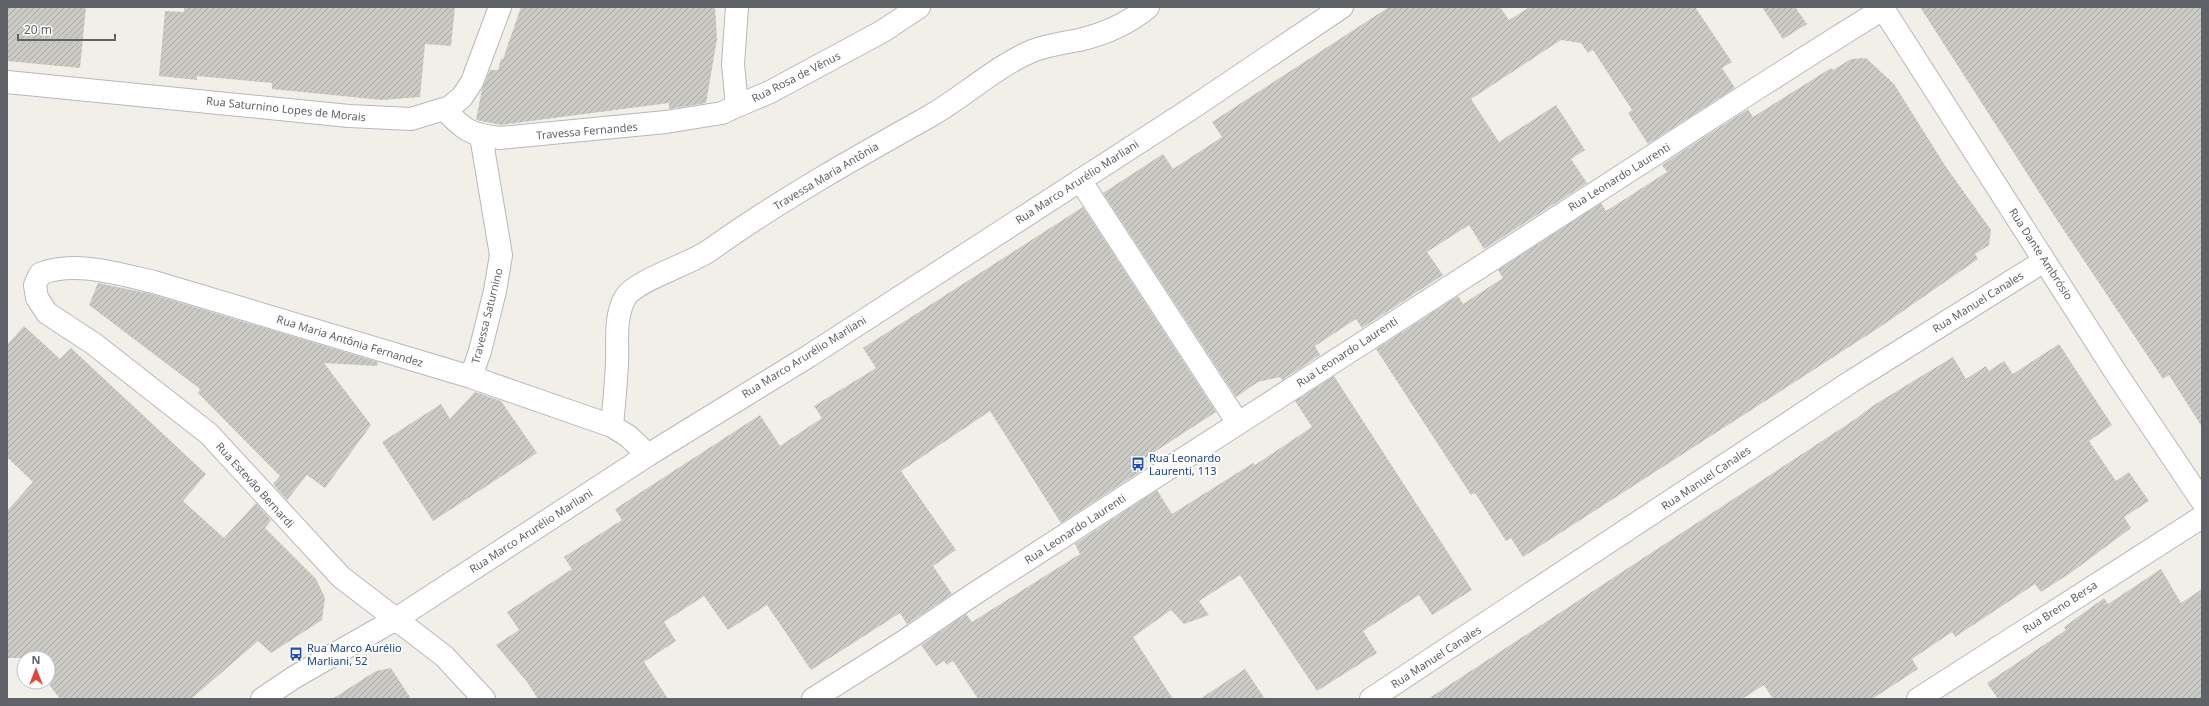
<svg xmlns="http://www.w3.org/2000/svg" width="2209" height="706" viewBox="0 0 2209 706" font-family="'Noto Sans',sans-serif">
<defs>
<pattern id="building-hatch" width="6" height="6" patternUnits="userSpaceOnUse"><rect width="6" height="6" fill="#cccac5"/><path d="M-1 1l2-2M0 6l6-6M5 7l2-2" fill="none" stroke="#a9a8a4"/></pattern>
</defs>
<rect width="100%" height="100%" fill="#f1efe8"/>
<path fill="url(#building-hatch)" d="M7,7H86L80,68L7,61Z
M184,7H455L451,46L425,44L420,97L382,100L272,89V83L197,76V80L159,76L165,11L184,12Z
M521,7H715L717,39L706,103L669,109V103L501,125L476,120L482,89L490,70H498L501,59H503Z
M1389,7H1500L1509,20L1530,7H1695L1732,62L1722,68L1735,88L1648,144L1628,113L1632,110L1593,50L1588,53L1581,43L1561,40L1471,99L1499,142L1556,105L1585,150L1571,159L1587,183L1484,249L1469,225L1427,252L1443,275L1362,328L1356,319L1315,346L1320,355L1282,380L1280,377L1258,382L1236,397L1103,193L1163,154L1173,169L1222,137L1212,122Z
M1762,7H1795L1807,24L1783,39Z
M1920,7H2202V427L2169,375L2163,379L2055,217Z
M1866,58L1894,84L1946,167L1991,230L1989,245L1975,254L1978,259L1880,327L1523,557L1511,538L1506,541L1475,493L1471,495L1376,349L1458,296L1463,304L1503,278L1498,270L1601,203L1606,211L1625,199L1667,172L1662,165L1748,109L1753,117L1831,68L1833,70L1851,59Z
M1083,207L1216,412L1139,462L1144,469L1061,523L990,411L901,471L956,550L933,566L952,594L907,624L900,613L811,670L767,605L728,630L704,596L664,622L676,641L644,662L668,699H538L527,682L496,645L519,630L507,612L572,569L564,557L622,520L615,509L760,415L780,446L822,418L814,406L876,368L863,348Z
M98,283L151,294L378,362L377,366L324,363L371,425L325,488L307,475L287,500L273,484L280,476L198,393L200,389L89,305Z
M24,326L60,359L71,348L206,474L183,501L224,538L256,503L271,520L265,528L316,579L325,598L322,620L271,653L258,641L191,699H60L47,682L48,658H7V511L33,482L7,457V345Z
M2059,344L2112,425L2089,441L2116,481L2129,472L2149,501L2124,517L2131,528L2072,572L2041,592L2035,584L1955,637L1952,632L1912,659L1918,669L1872,699H1773L1764,685L1742,699H1428L1854,420L1874,405L1953,357L1966,379L1986,366L1989,371L2004,361L2013,374Z
M1334,376L1472,590L1432,615L1419,595L1363,631L1377,653L1317,691L1240,575L1199,601L1209,615L1184,624L1171,610L1133,637L1173,699H978L953,661L947,665L944,661L936,666L921,645L966,614L972,622L1080,554L1075,544L1157,490L1172,514L1253,463L1255,465L1312,427L1295,401Z
M475,392L501,401L537,453L433,521L382,442L441,404L450,419Z
M2161,569L2181,603L2202,589V699H1998L1987,683L2066,630L2064,627L2104,598L2108,604Z
M391,668L411,699H332L376,671Z
M1245,669L1265,699H1200Z"/>
<g fill="none" stroke-linecap="round" stroke-linejoin="round">
<g stroke="#b5b8bc" stroke-width="24">
<path id="minor" d="M737,7L733,64L737,106L770,92L883,31L919,7
M1882,7L2120,379L2202,501
M7,82L349,116L411,119L450,107L462,97L472,82L500,7
M444,109C464,130 470,135 500,138L666,122L722,113L737,106
M1080,180L1238,423
M471,377L480,351L495,291L501,255L481,136
M612,426C614,405 616,384 617,363C618,342 614,318 625,298C635,280 689,265 710,250C780,200 855,158 930,116C965,96 995,67 1032,51C1048,45 1063,43 1079,40C1104,34 1128,24 1148,7
M262,699L293,678L396,619L648,455L809,356L1189,110L1342,7
M484,699L444,656L341,577L209,434L94,344L47,313L37,298L35,285L40,274C74,260 119,274 154,282L471,377L612,426L628,436L648,455
M813,699L900,644L974,594C1204,445 1433,296 1663,149C1736,102 1809,54 1883,9
M1371,699L1852,381L2044,261
M1918,699L2202,517"/>
</g>
<use href="#minor" stroke="#fff" stroke-width="22"/>
</g>
<defs>
<g id="bus-bare" transform="scale(1.08)"><path d="M-5-6H5V4H4V6H2V4H-2V6H-4V4H-5ZM-3.5-4V0h7V-4ZM-3.5 1.2v1.5H-2V1.2ZM2 1.2v1.5H3.5V1.2Z" fill="#1a4fb4" stroke="#fff" stroke-width="2.5" paint-order="stroke"/></g>
</defs>
<g fill-rule="evenodd">
<use href="#bus-bare" x="1138" y="464"/>
<use href="#bus-bare" x="296" y="654"/>
</g>
<g text-anchor="middle" stroke-width="4" stroke-linejoin="round" paint-order="stroke">
<g font-size="11" fill="#5f6368" stroke="#fff">
<text transform="translate(796 77) rotate(-27)" y="4">Rua Rosa de Vênus</text>
<text transform="translate(286 109) rotate(6)" y="4">Rua Saturnino Lopes de Morais</text>
<text transform="translate(587 131) rotate(-5)" y="4">Travessa Fernandes</text>
<text transform="translate(826 176) rotate(-31)" y="4">Travessa Maria Antônia</text>
<text transform="translate(1619 177) rotate(-32)" y="4">Rua Leonardo Laurenti</text>
<text transform="translate(1077 182) rotate(-33)" y="4">Rua Marco Arurélio Marliani</text>
<text transform="translate(2041 254) rotate(57)" y="4">Rua Dante Ambrósio</text>
<text transform="translate(1978 302) rotate(-32)" y="4">Rua Manuel Canales</text>
<text transform="translate(487 316) rotate(-76)" y="4">Travessa Saturnino</text>
<text transform="translate(350 341) rotate(17)" y="4">Rua Maria Antônia Fernandez</text>
<text transform="translate(1347 352) rotate(-33)" y="4">Rua Leonardo Laurenti</text>
<text transform="translate(804 357) rotate(-32)" y="4">Rua Marco Arurélio Marliani</text>
<text transform="translate(1706 478) rotate(-34)" y="4">Rua Manuel Canales</text>
<text transform="translate(255 485) rotate(48)" y="4">Rua Estevão Bernardi</text>
<text transform="translate(1075 529) rotate(-33)" y="4">Rua Leonardo Laurenti</text>
<text transform="translate(531 531) rotate(-33)" y="4">Rua Marco Arurélio Marliani</text>
<text transform="translate(2060 607) rotate(-33)" y="4">Rua Breno Bersa</text>
<text transform="translate(1436 657) rotate(-33)" y="4">Rua Manuel Canales</text>
</g>
<g font-size="11" fill="#164399" stroke="#fff" text-anchor="start">
<text x="1149" y="462">Rua Leonardo<tspan x="1149" dy="13">Laurenti, 113</tspan></text>
<text x="307" y="652">Rua Marco Aurélio<tspan x="307" dy="13">Marliani, 52</tspan></text>
</g>
</g>
<rect width="2209" height="706" fill="none" stroke="#5f6368" stroke-width="16"/>
<g transform="translate(36 670)"><circle r="19" fill="#ffffff" stroke="#bfc1c3"/>
<path d="M0-3L7 15L0 10L-7 15Z" fill="#ea4335"/>
<text y="-6" font-size="11" font-weight="bold" text-anchor="middle" fill="#5f6368">N</text>
</g>
<path d="M18 34v6h97v-6" fill="none" stroke="#5f6368" stroke-width="2"/>
<text x="24" y="34" font-size="12" fill="#5f6368" stroke="#ffffff" stroke-width="3" paint-order="stroke">20 m</text>
</svg>
